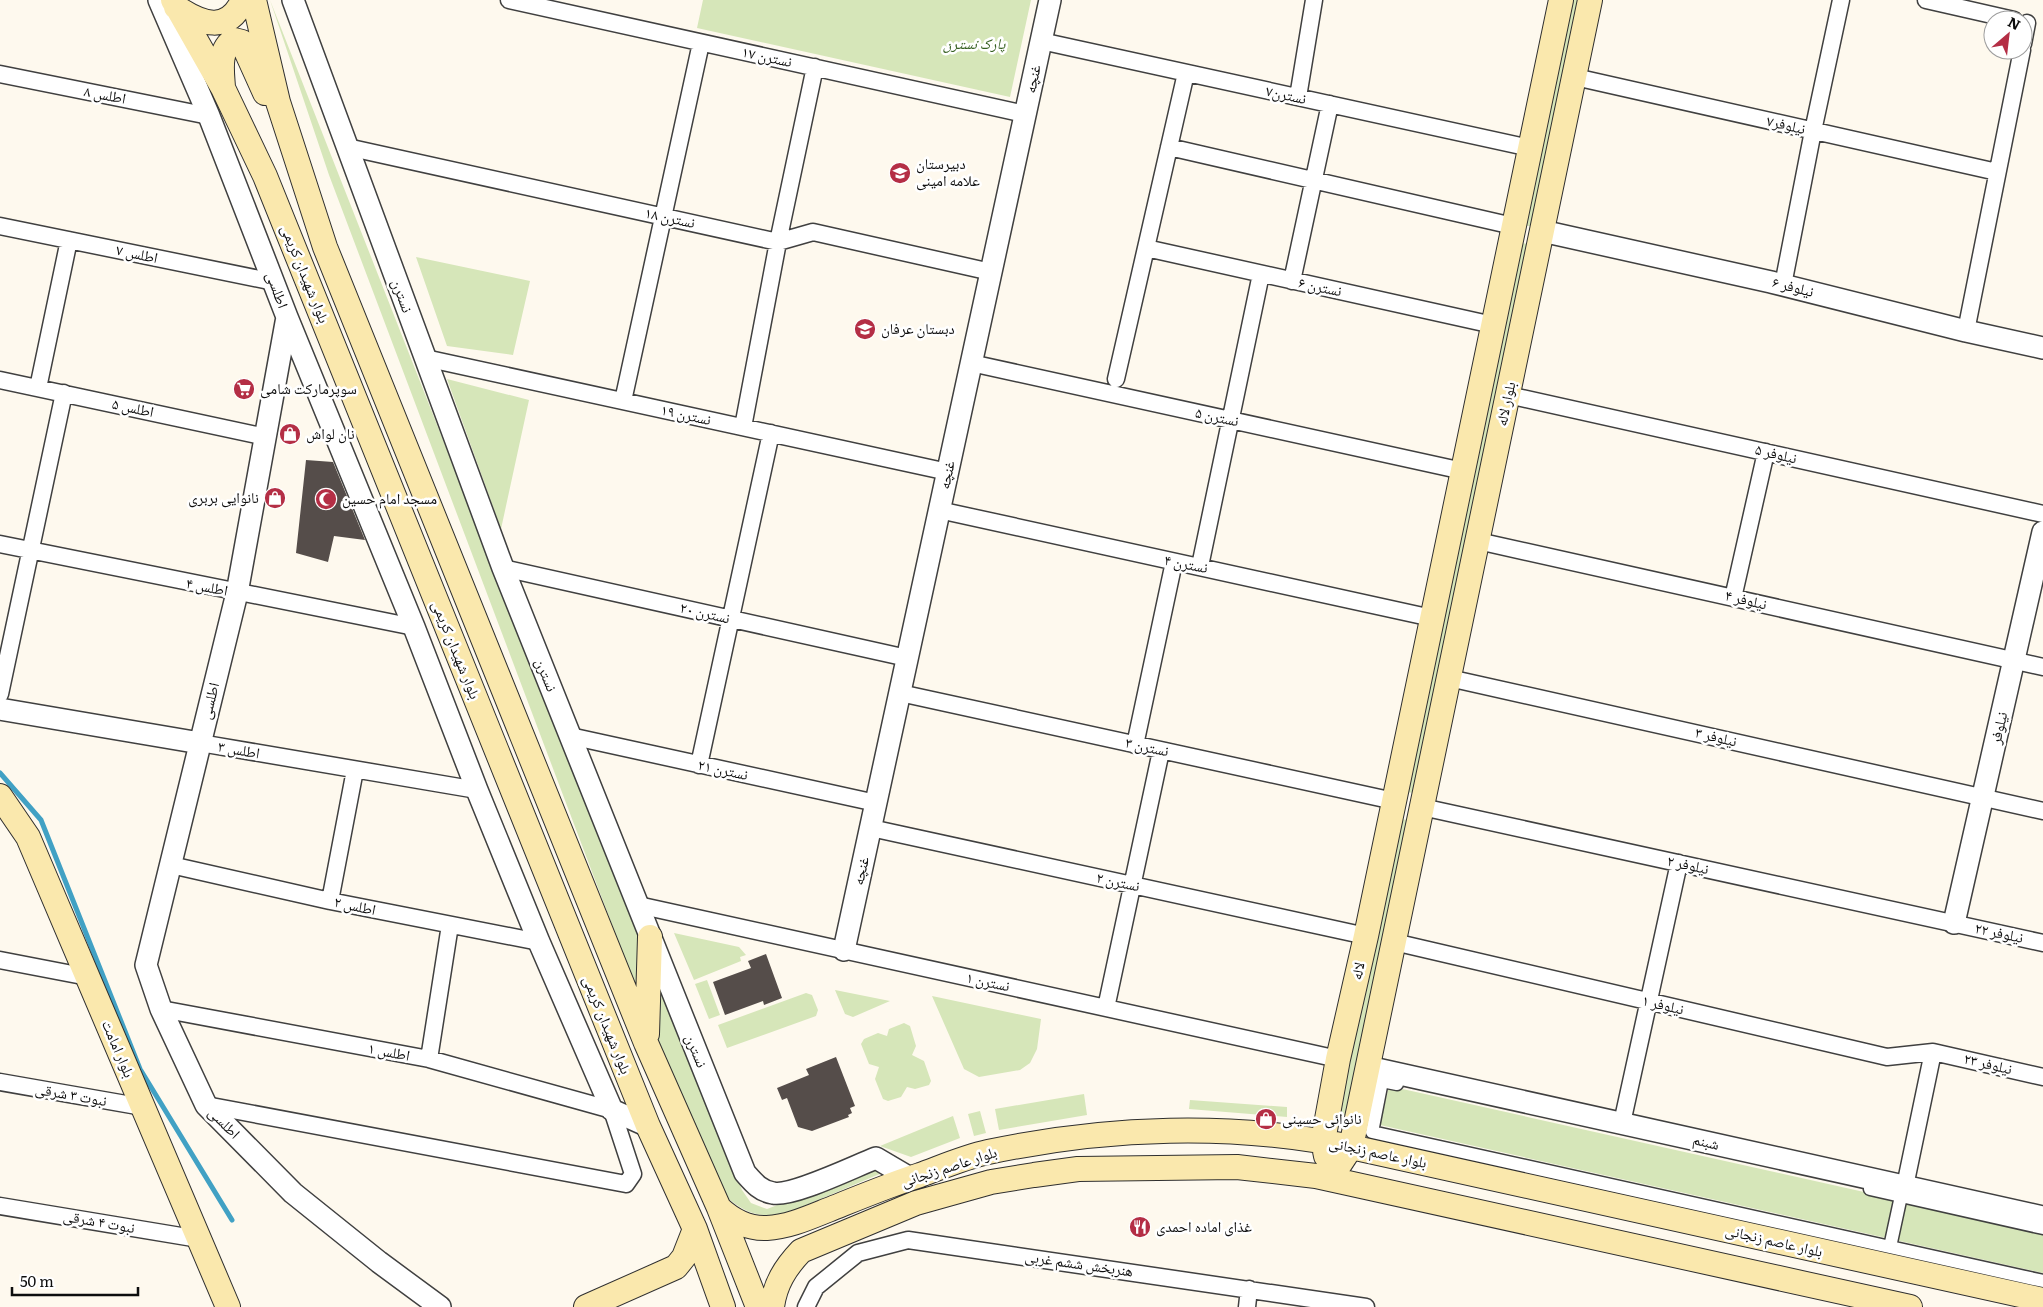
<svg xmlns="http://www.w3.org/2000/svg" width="2043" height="1307" viewBox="0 0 2043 1307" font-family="Literata,'Noto Naskh Arabic',serif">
<rect width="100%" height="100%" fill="#fef9ee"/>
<path fill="#d6e6b9" d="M270,0L642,946L640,999L329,175Z
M703,0H1031L1010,97L697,28Z
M1569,0H1581L1535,226H1524Z
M1517,243L1532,244L1415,793L1405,792Z
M416,257L530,281L513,355L447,346Z
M447,379L529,400L501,529Z
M1397,819L1410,820L1348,1114L1339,1117L1341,1092Z
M674,933L739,947L746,955L740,957L741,961L694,980Z
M707,980L720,1015L709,1019L695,984Z
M835,990L890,1001L853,1017L845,1014Z
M662,992L742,1190L751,1203L767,1209L878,1167L882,1173L785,1214C758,1218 744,1213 724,1195L656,1037Z
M806,993L812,995L818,1010L816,1016L727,1048L718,1025Z
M932,996L1041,1019L1037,1049L1030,1063L1020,1070L979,1077L964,1069Z
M904,1023L910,1026L916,1046L912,1055L924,1061L931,1081L929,1085L915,1089L907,1087L901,1097L888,1101L883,1099L875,1079L879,1067L869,1064L861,1044L864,1039L878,1033L887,1036L889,1029Z
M1389,1086L2043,1232V1273L1380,1125Z
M1084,1094L1087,1115L999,1130L995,1109Z
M1190,1100L1287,1107V1117L1189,1109Z
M980,1111L986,1133L974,1136L968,1114Z
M953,1116L960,1138L911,1157L880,1146Z"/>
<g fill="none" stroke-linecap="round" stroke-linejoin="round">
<path stroke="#41a1c4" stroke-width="5" d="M0,773L41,820L140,1069L232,1220"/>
</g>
<path fill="#554d4a" d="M306,460L333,462L365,540L334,536L328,562L296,553Z
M766,954L782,998L764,1005L763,1001L725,1015L713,982L751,968L748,961Z
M836,1057L855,1106L850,1108L852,1113L848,1115L849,1117L812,1131L798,1127L787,1098L782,1100L777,1088L809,1075L806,1069Z"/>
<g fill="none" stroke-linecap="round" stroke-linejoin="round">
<g stroke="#404040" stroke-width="15">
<path id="pedestrian" d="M1397,1084L1382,1081L1372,1132L2043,1281
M1870,1189L2043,1228
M1890,1247L1901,1196"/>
</g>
<g stroke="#404040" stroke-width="19">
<path id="minor" d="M509,0L1025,114
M1926,0L2014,20
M1041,41L1530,148
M2023,44L2027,23
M0,74L209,116
M1575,77L1997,172
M1298,97L1314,0
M347,147L778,242L813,232L991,272
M1169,147L1513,226
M0,226L274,282
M1146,248L1493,325
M1292,281L1330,104
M1783,285L1813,131L1841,0
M1966,331L2022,50
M425,358L948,472
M971,363L1463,471
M1116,379L1186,73
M0,380L266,437
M38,388L69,240
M1508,395L2043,514
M623,401L701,43
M743,427L778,242L815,67
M939,510L1432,618
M1478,541L2043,667
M0,544L414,627
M1200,566L1261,274
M503,568L907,658
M1733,598L1766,452
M1449,678L2043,811
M900,693L1394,801
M0,694L64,393
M570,736L876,803
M200,743L477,790
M1135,745L1174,562
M699,765L771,433
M1422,807L2043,943
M871,828L1366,936
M171,865L330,901L539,942
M330,901L355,770
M638,905L1338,1059
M1394,942L1887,1057L1933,1052L2043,1077
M0,960L88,977
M1106,1008L1161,751
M161,1009L429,1059L612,1110L633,1174L626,1184L206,1105
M429,1059L450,925
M0,1082L143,1107
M1622,1123L1679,863
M1905,1186L1933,1052
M0,1206L199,1239
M806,1307L816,1287L858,1253L908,1240L1366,1307
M1247,1307L1249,1289"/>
</g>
<g stroke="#404040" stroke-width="24">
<path id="tertiary" d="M159,0L209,116L287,317L414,627L477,790L539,942L612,1110L648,1126
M293,0L503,568L745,1173C753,1182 760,1191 773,1193C792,1197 855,1166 876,1158L910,1178
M1542,231L1771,282L1966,331L2043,348
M287,317L237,593L146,965L161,1009L206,1105L293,1193L379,1262L440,1307
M0,709L200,743
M1954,923L2043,532
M844,950L1050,0
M1368,1067L2043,1217"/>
</g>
<g stroke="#2f2f2f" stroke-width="26">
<path id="secondary" d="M173,0L223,88L265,176L648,1126L695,1229L723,1307
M254,0L278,102L325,247L646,1043L719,1208L758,1307
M176,7C201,24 228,34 243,0
M223,87C222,72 218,49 234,40L242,42L265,93
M0,796L28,837L228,1307
M647,1034L650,937
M1326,1156L1323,1141L1338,1059L1366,936L1561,0
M1330,1179L1351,1147L1590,0
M719,1208C733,1221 748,1229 767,1228C788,1227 808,1218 828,1210C858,1198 889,1185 920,1175C942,1167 965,1157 988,1152C1106,1127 1233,1122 1351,1147L2043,1300
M586,1307L676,1267L684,1257L695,1229
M772,1307C775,1284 785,1268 801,1251L916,1203L991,1182L1034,1175L1078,1169L1237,1167L1316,1176L1910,1307"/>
</g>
<use href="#pedestrian" stroke="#fff" stroke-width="12"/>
<use href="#minor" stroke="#fff" stroke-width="16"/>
<use href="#tertiary" stroke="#fff" stroke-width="21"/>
<use href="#secondary" stroke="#fae8ad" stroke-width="24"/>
</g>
<defs>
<g id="school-disc" transform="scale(1.125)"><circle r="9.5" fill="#b42e45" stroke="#fff"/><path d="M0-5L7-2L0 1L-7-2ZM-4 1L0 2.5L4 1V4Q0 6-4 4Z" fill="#fff"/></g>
<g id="supermarket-disc" transform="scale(1.125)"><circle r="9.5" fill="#b42e45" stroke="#fff"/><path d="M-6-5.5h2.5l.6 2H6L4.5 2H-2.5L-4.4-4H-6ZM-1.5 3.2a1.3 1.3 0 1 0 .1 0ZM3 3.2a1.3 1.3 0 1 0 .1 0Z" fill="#fff"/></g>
<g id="shop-disc" transform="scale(1.125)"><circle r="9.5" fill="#b42e45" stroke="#fff"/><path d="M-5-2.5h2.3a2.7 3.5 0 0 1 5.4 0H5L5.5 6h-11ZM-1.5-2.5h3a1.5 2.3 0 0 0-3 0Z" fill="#fff"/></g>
<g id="mosque-disc" transform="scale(1.125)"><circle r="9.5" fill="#b42e45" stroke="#fff"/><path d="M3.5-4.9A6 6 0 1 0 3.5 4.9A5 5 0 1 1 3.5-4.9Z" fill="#fff"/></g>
<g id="restaurant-disc" transform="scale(1.125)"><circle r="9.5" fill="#b42e45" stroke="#fff"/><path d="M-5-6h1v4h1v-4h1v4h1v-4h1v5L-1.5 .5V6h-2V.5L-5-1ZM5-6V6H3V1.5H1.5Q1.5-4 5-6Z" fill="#fff"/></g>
</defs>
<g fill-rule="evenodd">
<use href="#school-disc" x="900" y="173"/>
<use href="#school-disc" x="865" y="329"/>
<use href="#supermarket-disc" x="244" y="389"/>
<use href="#shop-disc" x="290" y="434"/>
<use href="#shop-disc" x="275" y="498"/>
<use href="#mosque-disc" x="326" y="499"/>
<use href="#shop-disc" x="1266" y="1119"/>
<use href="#restaurant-disc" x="1140" y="1227"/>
</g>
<g text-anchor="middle" stroke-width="5" stroke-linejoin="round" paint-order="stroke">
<g font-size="15" font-style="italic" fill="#366021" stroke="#fff">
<text x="974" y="49">پارک نسترن</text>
</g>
<g font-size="15" fill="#0d0d0d" stroke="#fff">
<text transform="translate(767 57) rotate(12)" y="5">نسترن ۱۷</text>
<text transform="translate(1033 79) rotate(-78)" y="5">غنچه</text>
<text transform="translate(105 95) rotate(11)" y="5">اطلس ۸</text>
<text transform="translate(1286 95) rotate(12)" y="5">نسترن۷</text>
<text transform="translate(1786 125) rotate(13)" y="5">نیلوفر۷</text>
<text transform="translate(670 218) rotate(12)" y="5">نسترن ۱۸</text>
<text transform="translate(137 254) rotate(12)" y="5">اطلس ۷</text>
<text transform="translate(305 274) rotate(68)" y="5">بلوار شهیدان کریمی</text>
<text transform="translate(1320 287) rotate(12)" y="5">نسترن ۶</text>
<text transform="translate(1793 287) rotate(14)" y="5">نیلوفر ۶</text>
<text transform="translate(277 290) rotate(70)" y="5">اطلسی</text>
<text transform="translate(402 296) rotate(70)" y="5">نسترن</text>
<text transform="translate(1506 404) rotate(-78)" y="5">بلوار لاله</text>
<text transform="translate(133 408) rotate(12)" y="5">اطلس ۵</text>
<text transform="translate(686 415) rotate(12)" y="5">نسترن ۱۹</text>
<text transform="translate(1217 417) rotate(12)" y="5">نسترن ۵</text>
<text transform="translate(1776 454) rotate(13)" y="5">نیلوفر ۵</text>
<text transform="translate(947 475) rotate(-78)" y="5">غنچه</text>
<text transform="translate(1186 564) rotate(11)" y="5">نسترن ۴</text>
<text transform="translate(207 587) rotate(11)" y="5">اطلس ۴</text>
<text transform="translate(1746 600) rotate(13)" y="5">نیلوفر ۴</text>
<text transform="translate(705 613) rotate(13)" y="5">نسترن ۲۰</text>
<text transform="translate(456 650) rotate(68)" y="5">بلوار شهیدان کریمی</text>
<text transform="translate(546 675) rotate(68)" y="5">نسترن</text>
<text transform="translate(210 701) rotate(-76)" y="5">اطلسی</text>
<text transform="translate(1999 728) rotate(-77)" y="5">نیلوفر</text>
<text transform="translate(1716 737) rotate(13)" y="5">نیلوفر ۳</text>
<text transform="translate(1147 747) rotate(12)" y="5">نسترن ۳</text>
<text transform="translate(239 750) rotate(10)" y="5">اطلس ۳</text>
<text transform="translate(723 770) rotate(12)" y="5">نسترن ۲۱</text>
<text transform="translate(1688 865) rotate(12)" y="5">نیلوفر ۲</text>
<text transform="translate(861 871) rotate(-77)" y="5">غنچه</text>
<text transform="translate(1118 882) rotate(12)" y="5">نسترن ۲</text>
<text transform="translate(355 906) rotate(12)" y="5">اطلس ۲</text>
<text transform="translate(1999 933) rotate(12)" y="5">نیلوفر ۲۲</text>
<text transform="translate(1358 971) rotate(-77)" y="5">لاله</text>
<text transform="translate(988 982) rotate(12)" y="5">نسترن ۱</text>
<text transform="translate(1663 1005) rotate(13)" y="5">نیلوفر ۱</text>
<text transform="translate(607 1025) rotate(68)" y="5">بلوار شهیدان کریمی</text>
<text transform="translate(118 1049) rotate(67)" y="5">بلوار امامت</text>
<text transform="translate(696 1051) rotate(68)" y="5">نسترن</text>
<text transform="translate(389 1052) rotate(11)" y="5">اطلس ۱</text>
<text transform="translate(1988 1064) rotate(13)" y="5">نیلوفر ۲۳</text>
<text transform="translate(71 1095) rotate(10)" y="5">نبوت ۳ شرقی</text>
<text transform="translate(224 1123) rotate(45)" y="5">اطلسی</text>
<text transform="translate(1706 1142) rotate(13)" y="5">شبنم</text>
<text transform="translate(1378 1153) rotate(12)" y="5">بلوار عاصم زنجانی</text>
<text transform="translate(949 1167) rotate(-18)" y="5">بلوار عاصم زنجانی</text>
<text transform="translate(99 1222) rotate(10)" y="5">نبوت ۴ شرقی</text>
<text transform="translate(1774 1241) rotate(13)" y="5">بلوار عاصم زنجانی</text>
<text transform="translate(1079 1264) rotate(8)" y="5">هنربخش ششم غربی</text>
</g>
<g font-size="15" fill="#0d0d0d" stroke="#fff" text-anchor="start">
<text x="916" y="169">دبیرستان<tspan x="916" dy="17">علامه امینی</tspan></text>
<text x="881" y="334">دبستان عرفان</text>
<text x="260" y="394">سوپرمارکت شامی</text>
<text x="306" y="439">نان لواش</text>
<text x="259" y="503" text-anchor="end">نانوایی بربری</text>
<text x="342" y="504">مسجد امام حسین</text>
<text x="1282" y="1124">نانوائی حسینی</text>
<text x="1156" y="1232">غذای اماده احمدی</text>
</g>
</g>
<g transform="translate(2008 35) rotate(28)"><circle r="24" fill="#ffffff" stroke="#9e9e9e"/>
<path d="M0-4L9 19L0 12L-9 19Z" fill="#b42e45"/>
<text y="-8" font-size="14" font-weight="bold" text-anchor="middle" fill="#0d0d0d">N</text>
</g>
<path d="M12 1287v8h126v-8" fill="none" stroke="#0d0d0d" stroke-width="2.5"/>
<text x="20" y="1287" font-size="15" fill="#0d0d0d" stroke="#ffffff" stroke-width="4" paint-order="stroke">50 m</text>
</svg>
